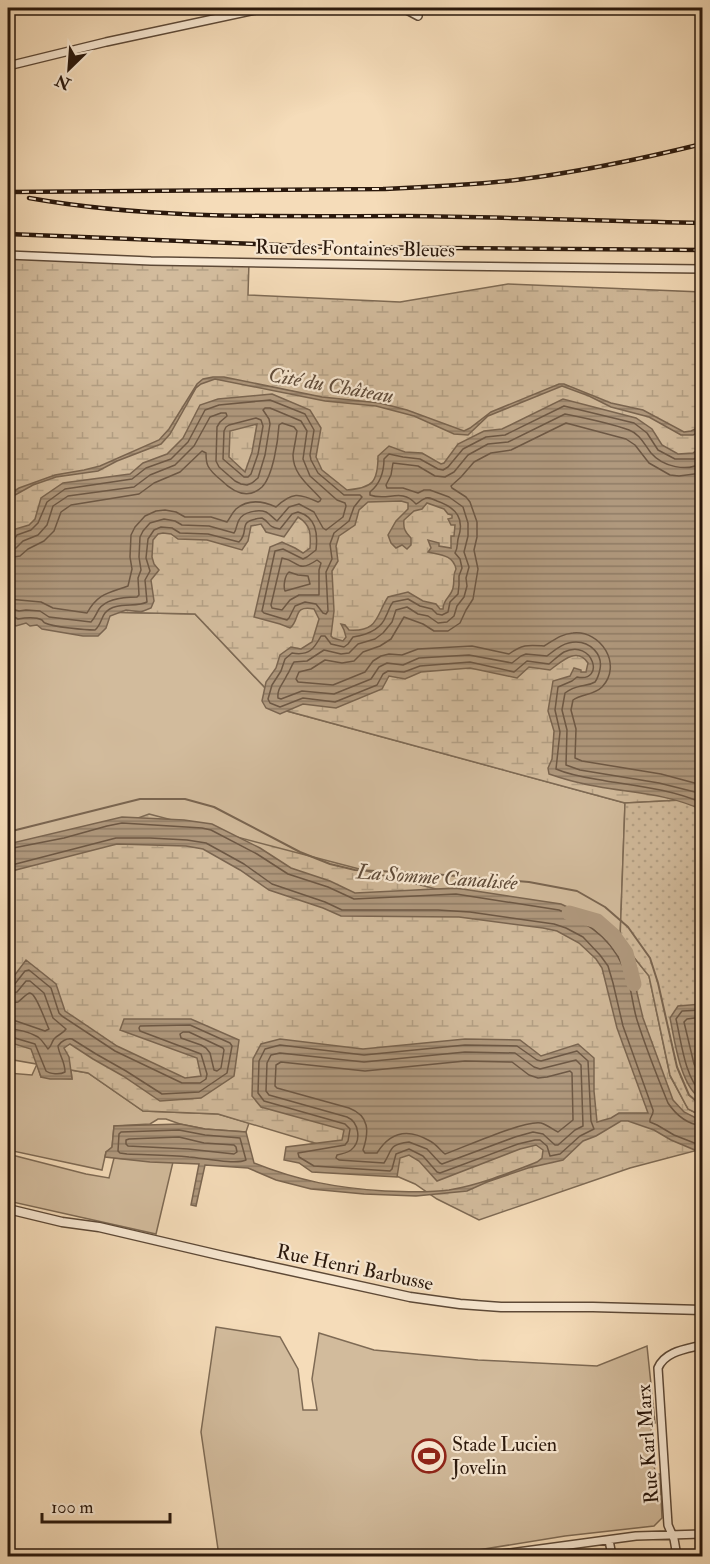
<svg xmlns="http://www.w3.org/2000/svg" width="710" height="1564" viewBox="0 0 710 1564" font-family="'IM FELL Double Pica',serif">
<defs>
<pattern id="wetland-marsh" width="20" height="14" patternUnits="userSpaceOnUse" patternTransform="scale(1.5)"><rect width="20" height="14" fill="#d2bb9c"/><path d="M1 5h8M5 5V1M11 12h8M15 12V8" fill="none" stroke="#b4a085"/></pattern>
<pattern id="park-dots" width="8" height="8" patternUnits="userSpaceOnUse" patternTransform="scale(1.5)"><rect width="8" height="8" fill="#d2bb9c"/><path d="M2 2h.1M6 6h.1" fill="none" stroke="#b4a085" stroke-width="1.8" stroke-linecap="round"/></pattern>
<pattern id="water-rules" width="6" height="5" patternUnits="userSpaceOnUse" patternTransform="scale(1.5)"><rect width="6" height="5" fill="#b0997e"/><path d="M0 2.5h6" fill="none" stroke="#8f7c66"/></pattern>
</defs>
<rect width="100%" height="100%" fill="#f5dcb9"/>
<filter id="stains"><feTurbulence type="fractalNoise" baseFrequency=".00333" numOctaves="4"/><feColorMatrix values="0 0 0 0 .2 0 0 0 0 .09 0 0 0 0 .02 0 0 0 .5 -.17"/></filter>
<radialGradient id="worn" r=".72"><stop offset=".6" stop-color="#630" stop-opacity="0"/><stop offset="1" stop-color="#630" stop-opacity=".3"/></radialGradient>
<path fill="#d2bb9c" stroke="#7e6a54" stroke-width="1.5" d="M8,610L195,614L287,711L625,803L620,940L585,928L8,865Z
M37,1064L41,1077L72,1079L71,1070L88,1073L143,1111L218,1114L249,1123L246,1132L205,1129L180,1124L166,1119H158L150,1124L114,1126L112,1148L106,1152L102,1170L8,1150V1073L32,1075Z
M8,1154L86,1174L109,1178L114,1158L173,1162L156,1234L8,1201Z
M216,1327L280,1337L298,1369L303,1410H317L312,1379L319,1333L374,1350L478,1360L597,1366L647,1346L655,1423L651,1424L655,1474H660L662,1518L654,1526L565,1536L441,1556H219L201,1432Z"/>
<path fill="url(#wetland-marsh)" stroke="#7e6a54" stroke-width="1.5" d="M8,255L249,262L248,295L400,302L508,284L702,292V799L625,803L287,711L195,614L8,610Z
M149,814L585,928L620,940L649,976L670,1076L688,1109L702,1116V1149L630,1168L479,1220L437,1199L415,1184L331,1148L218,1114L143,1111L88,1073L8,1059V865Z"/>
<path fill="url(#park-dots)" stroke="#7e6a54" stroke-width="1.5" d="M702,799V1116L688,1109L670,1075L649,976L620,940L625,803Z"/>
<path fill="url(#water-rules)" stroke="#7a6550" stroke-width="1.5" fill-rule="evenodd" d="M213,377H224L322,397L380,403L407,410L464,431L470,428L491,412L559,384H564L611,403L643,410L684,432L691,431L702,426V431L693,435H681L649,417L611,407L589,396L562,386L488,416L468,435L454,434L414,416L376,406L325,401L215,379L201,384L196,388L170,434L161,444L117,461L98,471L56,477L33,485L8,499V495L19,488L55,475L84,470L100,466L159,440L169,429L197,384L203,379Z
M272,394L310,410L321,428L316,457L322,470L347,490C372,488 378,483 378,456L389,446L405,452L422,453L441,464L444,463L458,444L484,431L502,429L563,399L636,418L652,429L662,445L678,454L693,453L702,446V810C663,791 618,793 576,782C567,780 558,777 549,774L548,768L552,759L554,731L548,711L553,681L570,676L574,668L581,670V672H586L588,663C577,646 561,662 550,670L529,667L517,678L470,668L421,672L405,679L389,676L382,689L336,708L303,704L280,714L266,708L262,701L266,682L276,668L280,655L291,647L301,649L312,642L319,619L314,609C292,605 301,619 290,628L280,624L254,617L270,547L282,542L295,548L303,553L310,548C311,534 311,525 298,517L284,537L266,532L261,524L251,526L248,541L242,550L207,540L178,539L171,534L163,533L158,534L153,540L152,557L154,564L159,570L151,580L154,601L151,608L141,612L126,610L110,616L106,628L98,636H83L42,629L37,625L30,626L26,623L16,626L10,621L8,622V542L12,530L29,525L35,519L41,498L63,483L130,474L143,463L167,454L183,438L200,405L218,399ZM257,424L252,452L245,472L229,457L230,431ZM401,501L408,503V509L396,521L388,535L391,543L396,548L402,545L407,549L411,545V538C405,532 403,528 404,520L414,511L422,509L427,503L444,509L448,514L452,515V518L448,519L451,525H455L454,536H451V548L439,546V543L428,540L431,548L428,552C441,555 453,555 456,569C452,576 455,580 453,588C451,597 443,599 443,609H440L436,604L423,601L408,592L388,597C376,615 379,632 349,630L345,625L341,624L344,630L346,637L343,641L333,638L331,636L334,611L332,571L338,561L336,546L339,536L355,525L359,510L368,502Z
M8,691L9,693L14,742L10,752H8Z
M122,817L184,820L212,824L260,848L291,868L330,881L355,893L456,888L561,904L578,912L607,932L625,955L633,976L643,1018L673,1100L684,1112L702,1121V1153L671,1140L654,1130L628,1121H621L596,1136L583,1141L563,1160L528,1168L487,1182L467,1191L416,1196L364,1194L311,1189L276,1180L248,1168L205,1165L196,1206L191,1205L199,1164L150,1162L105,1157L106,1152L112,1147L114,1126L180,1124L205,1129L246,1132L254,1163C299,1181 337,1188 385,1191C406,1192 428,1193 449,1190C479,1185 509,1173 537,1162L542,1158L543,1150L536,1145L520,1149L437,1181L419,1161L409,1155L400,1158L397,1177L312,1172L299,1163L284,1160L286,1147L342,1140L344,1130L261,1107L252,1096L253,1059L261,1044L280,1039L363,1049L465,1039L520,1040L541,1056L578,1044L594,1058V1091L597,1122L611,1118L619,1113H648L617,1028L602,968L596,959L579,943L557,931L543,928L459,917L341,916L323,908L269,890L240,870L203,849L186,846L117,844L8,872V844Z
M26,960L56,984L65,1011L117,1046L185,1078L201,1076L197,1058L120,1030L124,1019H191L239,1040L234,1076L201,1098L160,1101L123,1076L93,1059L70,1044L64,1048L69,1057L72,1079H50L41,1077L31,1049L8,1042V984Z
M702,1004V1100C680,1086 675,1042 670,1018L678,1006Z"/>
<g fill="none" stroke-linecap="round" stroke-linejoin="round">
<path stroke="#6d5845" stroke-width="1.5" d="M256,418L261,420L263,426L258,454L251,474L248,477H244L223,459L224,431L226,427L229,425Z
M702,454L694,459H675L658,450L647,433L634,423L564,406L505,435L486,437L463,449L448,467L443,470L438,469L420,459L403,457L389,454L384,459C384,472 381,483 370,492V495C388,502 401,487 416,504C419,503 421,500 424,499C428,496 433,499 437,501C457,508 465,519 458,539C457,544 458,548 455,553L460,559L462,568L459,576V585L458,594L450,602L448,612L442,615L437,614L432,609L420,606L408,599L393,602C389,607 389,611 386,616C381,630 366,635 353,637L348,644L344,647L331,644L325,636H321C314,649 309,656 292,653L285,659L281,671L272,685L268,699L270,703L280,707L303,698L335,702L377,685L383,674L388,671L404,672L420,666L470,662L514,672L527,661L549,664C554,660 559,655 564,652C593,638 606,683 577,677L572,681L558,687L555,710L560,732L556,769C572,776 589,778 606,781C637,786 674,790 702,803
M702,463C687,472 663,467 651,453C644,444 640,434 629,430C610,423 585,418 565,414L508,442L488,444L468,455L454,472L445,477L435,476L418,466L393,463L391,475L386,485L387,488H403L418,493L424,490H430L449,497L463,507L468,523V536L464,552L469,567L466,578L467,586L464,597L457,606L454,616L447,622L438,623L428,616L418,614L407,607L396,610L392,622L383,633L375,639L358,644L349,653L341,654L324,650L307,661L294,662C291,666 290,671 287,675C283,684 277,688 278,698L281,699L302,691L334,694L371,679L379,667L387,663L403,665L419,658L469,655L512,663L521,656L526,654L547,656C556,649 564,642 576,642C590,642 603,654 600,669C599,674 598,678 595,682C590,685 587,685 581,686C576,687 569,690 565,693L562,710L567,730L566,765L580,770L659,783L695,792L702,795
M702,473L679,476L670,475L649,463L635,445L626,439L566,423L511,450L491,453L474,462L461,477L451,486L452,488L466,497L470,502L477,522V537L474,550L478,569L473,599L466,610L460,623L448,631H434L423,624L404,617L391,639L380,646L363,652L354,661L342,663L325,660L311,669L299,672L296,679L298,682L333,685L365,672L373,661L381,656L389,654L402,655L418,649L472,646L509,654C523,644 528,645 544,646C554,640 561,634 573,633C601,630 623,665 602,687C594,695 582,694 573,700L571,710L576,729L575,758L582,761L661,774L702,785
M8,542L13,541L17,535L31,530L38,523L47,502L65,489L132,479L146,468L171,459L188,442L205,410L219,405L270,400L305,414L314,430L310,455L311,460L318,473L344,495H360L362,497L354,507L349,521L334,533L330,544L332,559L326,572L328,611L326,614L323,613L316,604L305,602L295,606L289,618L287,620L264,613L262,611L275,551L283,549L303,559L307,557L316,550C318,533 316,517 298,512L292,514L280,529C267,527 271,523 262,518C235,521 251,530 239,542L208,534L180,533L172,528L161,527L154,530L148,539L146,558L150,571L145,580L147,602C136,608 115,601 105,613C101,618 101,625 95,630C86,630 53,627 45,623C44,623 43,621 42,620C36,617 24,618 18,619L12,616H8
M8,549L16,548L23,541L38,535L47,525L53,506L68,496L134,487L150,475L175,465L194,446L210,417L221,413H226L227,416L220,422L217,427L216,461L219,467L235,481L241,484L247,485L252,483L258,478L265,455L270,424L269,419L263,410L265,408H270L301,421L307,431L303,459L310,476L337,500L345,503L346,506L343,517L326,530L323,528L314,512L299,504L289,507L277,521C273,518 270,514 266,512C258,509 243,512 239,520C236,525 237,529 234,533L209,526L182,525L175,521L164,519L150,523L143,531L140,537L139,557L141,570L138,578L139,595L137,597C125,597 107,598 99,609C96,614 95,618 91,622L49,617L40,611L26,610L19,611L8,608
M8,558L20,556L28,549L44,541L54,531L61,512L71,505L139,494L154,483L180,472L202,451L206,453C206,458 206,462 208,466C211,472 216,476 221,480C232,491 247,501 262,487C273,476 278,441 279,425L282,423L294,427L297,431C296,439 294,447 293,455C293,475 310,486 321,499L320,501L318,502C299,493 292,492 276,507C263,501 248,499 236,509C232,513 230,518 227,522L211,517H185L176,512L165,510L156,511L145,516L135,527L131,535L130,557L132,569L128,586C109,593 98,593 87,613L53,608L41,602L8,599
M282,558C300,561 296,574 317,560L321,563L319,570V595H299L290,600L282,610L272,608L271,605Z
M289,572L298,575L308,576L310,584L285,591C283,586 285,575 289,572Z
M8,849L64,838L107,826L122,823L202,828L211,830L257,854L288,874L328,887L354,899L456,894L559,910C593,925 617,943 628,980C632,993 633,1007 637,1020C646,1048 657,1076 668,1103C676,1115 687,1124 702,1126
M8,866L116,838H150L187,840L206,843L244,864L272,884L325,902L342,910H438L470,912L554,924L566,928L583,937L600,955L608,966L613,983L623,1026L653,1110C654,1115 649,1117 650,1122L657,1125L674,1135L702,1146
M8,987L14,985L25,971L29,970L51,988L59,1013L62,1016L115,1051L182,1083H200L206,1079L207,1074L201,1054L140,1031L139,1028L140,1026L190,1025L230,1043L232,1046L227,1073L199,1092L162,1094L126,1071L96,1054L72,1039C67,1038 61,1041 58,1046C59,1055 65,1061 65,1072C60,1075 50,1074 46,1071L35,1044L8,1036
M8,994L17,992L26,981H30L44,993L53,1018L66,1029C63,1034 57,1035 54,1039C51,1043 52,1046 48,1049C45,1045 42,1040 38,1037C30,1032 17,1029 8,1029
M8,1003C12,1003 13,1003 18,1002C21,1000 27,993 30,993C36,993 46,1023 49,1029L45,1031L16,1021L8,1020
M702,1010L682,1011L676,1019C681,1040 685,1079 702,1093
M702,1017L687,1019L684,1022L694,1064L702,1082
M183,1032H189L223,1048L224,1050L221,1068L217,1071L214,1070L210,1053L206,1048L201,1045L181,1038L180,1034Z
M280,1045L364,1055L465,1045L517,1046L537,1060L541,1061L577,1051L588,1061L591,1121L594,1129L580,1136L560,1154L550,1156L547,1146L540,1140H535L518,1144L440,1173L437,1172L423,1156L409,1149L396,1154L392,1169L390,1171L314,1166L299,1157L298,1153L345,1145L348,1141L350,1129L345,1124L264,1101L258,1093L259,1061L265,1049Z
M465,1052L515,1053L534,1067L540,1069L576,1060L581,1065L583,1126L575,1130L558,1145H555L543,1134L533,1132L515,1137L442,1164L440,1163L427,1149L409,1142C388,1145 393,1149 384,1163L339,1160L336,1158L337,1155C342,1154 347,1153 351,1150C362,1141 359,1122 347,1117L269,1095L266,1091L267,1063L271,1055L280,1053L364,1062Z
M465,1061L512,1062L529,1075L538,1078L547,1077L570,1071L572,1073L573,1120L558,1132C553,1130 548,1125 541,1123C524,1120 465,1147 445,1154C440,1150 436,1144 430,1141C408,1128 390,1132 377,1153H365L363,1150C369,1132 370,1116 349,1108L277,1088L275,1086L276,1065L281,1062L365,1071Z
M179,1130L205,1135L240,1138L246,1160C235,1165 203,1158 189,1157C169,1155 147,1155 127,1154L120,1153L118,1151L119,1134L121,1132Z
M179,1137L204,1143L234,1145L236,1147L237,1152L234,1154L188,1149L128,1146L126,1144V1140L129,1139Z"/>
<path stroke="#7a6550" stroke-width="2" d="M8,832L140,799H185L214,807L300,852L330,864L355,870L421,873L529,882L577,891L605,907L628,927L650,958L658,983L677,1067L689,1095L702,1106"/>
<path stroke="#b0997e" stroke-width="15" d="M569,913L597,921L613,935L626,953L634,984"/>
<g stroke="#5d4937" stroke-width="10">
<path id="minor" d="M403,8L418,16
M8,66L106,42L265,8
M8,255L151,261L447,266L702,269
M609,1540L612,1556
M487,1556L636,1536L702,1534
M677,1556L674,1539L668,1525L658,1368C665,1351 687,1349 702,1345"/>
</g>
<g stroke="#5d4937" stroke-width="11">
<path id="tertiary" d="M8,1209L62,1222L99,1227L223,1256L410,1297L460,1304L501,1307H593L702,1310"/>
</g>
<use href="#minor" stroke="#f8e8d2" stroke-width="7"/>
<use href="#tertiary" stroke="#f8e8d2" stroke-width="8"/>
<g stroke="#2a180c" stroke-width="4.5">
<path id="rail" d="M8,192L383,189C427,187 472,185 516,180C579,172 641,159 702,144
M29,198C153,220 280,216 406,216C505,217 604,221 702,223
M8,234L329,247L702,250"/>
</g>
<use href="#rail" stroke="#f8e8d2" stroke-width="2" stroke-dasharray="7" stroke-linecap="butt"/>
</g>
<defs>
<g id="stadium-ring" transform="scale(1.725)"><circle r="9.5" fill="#f8e8d2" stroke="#8f2418" stroke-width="1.5"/><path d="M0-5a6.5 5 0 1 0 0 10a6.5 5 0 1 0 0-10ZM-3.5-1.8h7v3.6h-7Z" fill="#8f2418"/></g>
</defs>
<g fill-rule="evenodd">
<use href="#stadium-ring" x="429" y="1456"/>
</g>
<g text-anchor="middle" stroke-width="4.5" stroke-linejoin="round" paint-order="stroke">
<g font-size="20" fill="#2a180c" stroke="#f8e8d2">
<text transform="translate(355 248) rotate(1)" y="7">Rue des Fontaines Bleues</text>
<text transform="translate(355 1267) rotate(12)" y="7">Rue Henri Barbusse</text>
<text transform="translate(647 1444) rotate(-94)" y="7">Rue Karl Marx</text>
</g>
<g font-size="20" fill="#2a180c" stroke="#f8e8d2" text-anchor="start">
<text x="452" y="1451">Stade Lucien<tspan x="452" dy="23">Jovelin</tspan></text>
</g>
<g font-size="21" font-style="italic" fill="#604c3a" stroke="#f8e8d2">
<text transform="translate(331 385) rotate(10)" y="7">Cité du Château</text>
<text transform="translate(437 877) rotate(4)" y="7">La Somme Canalisée</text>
</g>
</g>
<rect width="710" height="1564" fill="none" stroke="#f5dcb9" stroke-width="30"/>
<rect x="9" y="9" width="692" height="1546" fill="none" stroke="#2a180c" stroke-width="3"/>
<rect x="15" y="15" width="680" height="1534" fill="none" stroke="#2a180c" stroke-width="1.5"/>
<g transform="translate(69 69) rotate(205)" stroke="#f8e8d2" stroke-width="4.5" paint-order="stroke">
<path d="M0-4.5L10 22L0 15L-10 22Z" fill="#2a180c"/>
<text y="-9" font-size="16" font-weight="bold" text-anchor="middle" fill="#2a180c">N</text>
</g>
<path d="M42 1513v9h128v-9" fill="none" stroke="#2a180c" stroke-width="3"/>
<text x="51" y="1513" font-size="18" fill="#2a180c" stroke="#f8e8d2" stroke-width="4.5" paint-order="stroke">100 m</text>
<rect width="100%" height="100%" filter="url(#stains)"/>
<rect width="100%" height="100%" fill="url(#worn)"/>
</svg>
